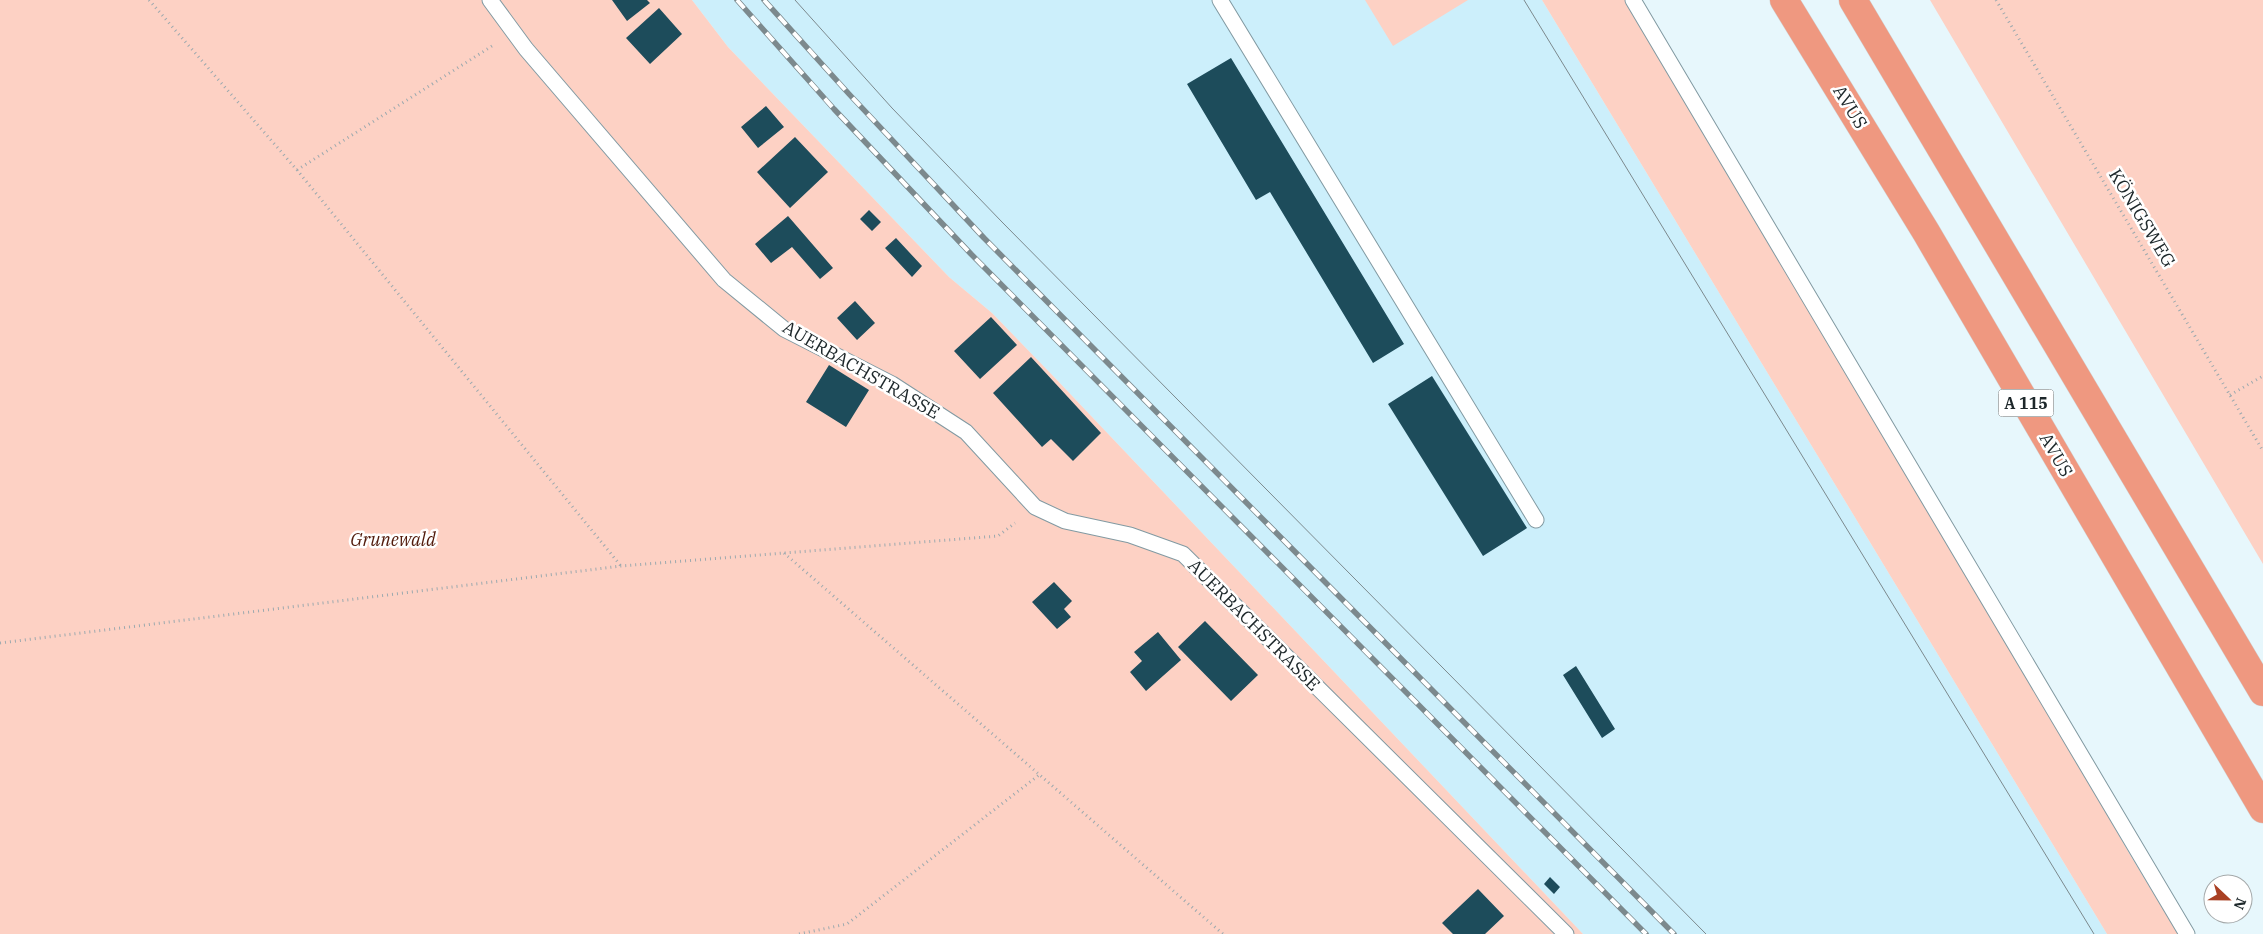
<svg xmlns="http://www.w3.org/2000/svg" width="2263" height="934" viewBox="0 0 2263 934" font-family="'IBM Plex Serif',serif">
<rect width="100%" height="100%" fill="#e7f7fc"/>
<path fill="#cceffb" d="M692,0H1542L2107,934H1583L1056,379L992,313L949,277L728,47Z"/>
<path fill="#fdd1c4" d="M0,0H692L728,47L949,277L992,313L1056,379L1583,934H0Z
M1365,0H1468L1393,46Z
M1542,0H1641L2129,853L2178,934H2107Z
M1930,0H2263V564Z"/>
<path fill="#1d4c5b" d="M612,0H647L650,3L627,21Z
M659,8L682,34L650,64L626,38Z
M1231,58L1404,344L1373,363L1270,192L1256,200L1187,84Z
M766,106L784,127L758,148L741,127Z
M795,137L828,172L790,208L757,172Z
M869,210L881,222L872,231L860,219Z
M788,216L833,268L820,279L792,247L771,263L755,244Z
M896,238L922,266L912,277L885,248Z
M855,301L875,323L857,340L837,318Z
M991,317L1017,345L980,379L954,351Z
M1031,357L1101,433L1073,461L1051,439L1042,447L993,393Z
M829,365L869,390L846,427L806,402Z
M1432,376L1527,528L1483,556L1388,404Z
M1054,582L1072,601L1064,609L1071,617L1057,629L1032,602Z
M1205,621L1258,675L1231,701L1178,647Z
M1158,632L1181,660L1146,691L1130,672L1142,661L1134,652Z
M1576,666L1615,729L1602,738L1563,675Z
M1550,877L1560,887L1554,894L1544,884Z
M1478,889L1504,916L1485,934H1453L1442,923Z"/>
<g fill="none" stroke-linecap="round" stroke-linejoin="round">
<g stroke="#829aa2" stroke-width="17">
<path id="service" d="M490,0L526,49L724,280L784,329L892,384L966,432L1035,507L1065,521L1130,535L1183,554L1566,934
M1220,0L1536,520
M1633,0L2187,934"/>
</g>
<g stroke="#d2d4d4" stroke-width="29">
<path id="motorway" d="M1784,0L1926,232L2263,809
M1853,0L2263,692"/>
</g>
<path stroke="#9ca9ae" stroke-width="3" stroke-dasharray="1 4" stroke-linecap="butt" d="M149,0L297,170L621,566
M1996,0L2263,451
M297,170L492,46
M2230,395L2263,376
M784,553L1223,934
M0,643L621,566L998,536L1015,523
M799,934L847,924L1039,775"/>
<use href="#service" stroke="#fff" stroke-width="15"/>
<use href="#motorway" stroke="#ef9880" stroke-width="28"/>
<path stroke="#7c898d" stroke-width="1" d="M795,0L892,108L1002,222L1706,934
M1524,0L2094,934"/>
<g stroke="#7c898d" stroke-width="5.5">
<path id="rail" d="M737,0L834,109L971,254L1646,934
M764,0L849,94L984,238L1674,934"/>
</g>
<use href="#rail" stroke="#fff" stroke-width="4" stroke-dasharray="11" stroke-linecap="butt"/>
</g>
<g text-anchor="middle" stroke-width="5" stroke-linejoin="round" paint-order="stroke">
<rect fill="#fff" stroke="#61686a" stroke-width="1" x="1998.5" y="389.5" width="55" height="27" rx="4"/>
<g font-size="16" font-weight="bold" fill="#1d272a">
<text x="2026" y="409">A 115</text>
</g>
<g font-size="18" fill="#1d272a" stroke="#fff">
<text transform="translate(1850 107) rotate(58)" y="6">AVUS</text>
<text transform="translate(2142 218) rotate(59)" y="6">KÖNIGSWEG</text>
<text transform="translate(861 370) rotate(30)" y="6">AUERBACHSTRASSE</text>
<text transform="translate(2056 455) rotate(60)" y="6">AVUS</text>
<text transform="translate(1254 625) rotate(45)" y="6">AUERBACHSTRASSE</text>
</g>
<g font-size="18" font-style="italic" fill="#521b0c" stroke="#fff">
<text x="393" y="546">Grunewald</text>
</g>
</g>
<g transform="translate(2228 899) rotate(112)"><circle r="24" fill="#ffffff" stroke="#a5a9aa"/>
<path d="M0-4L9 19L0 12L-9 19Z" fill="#a94023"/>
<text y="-8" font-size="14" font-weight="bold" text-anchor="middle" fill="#1d272a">N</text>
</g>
</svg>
